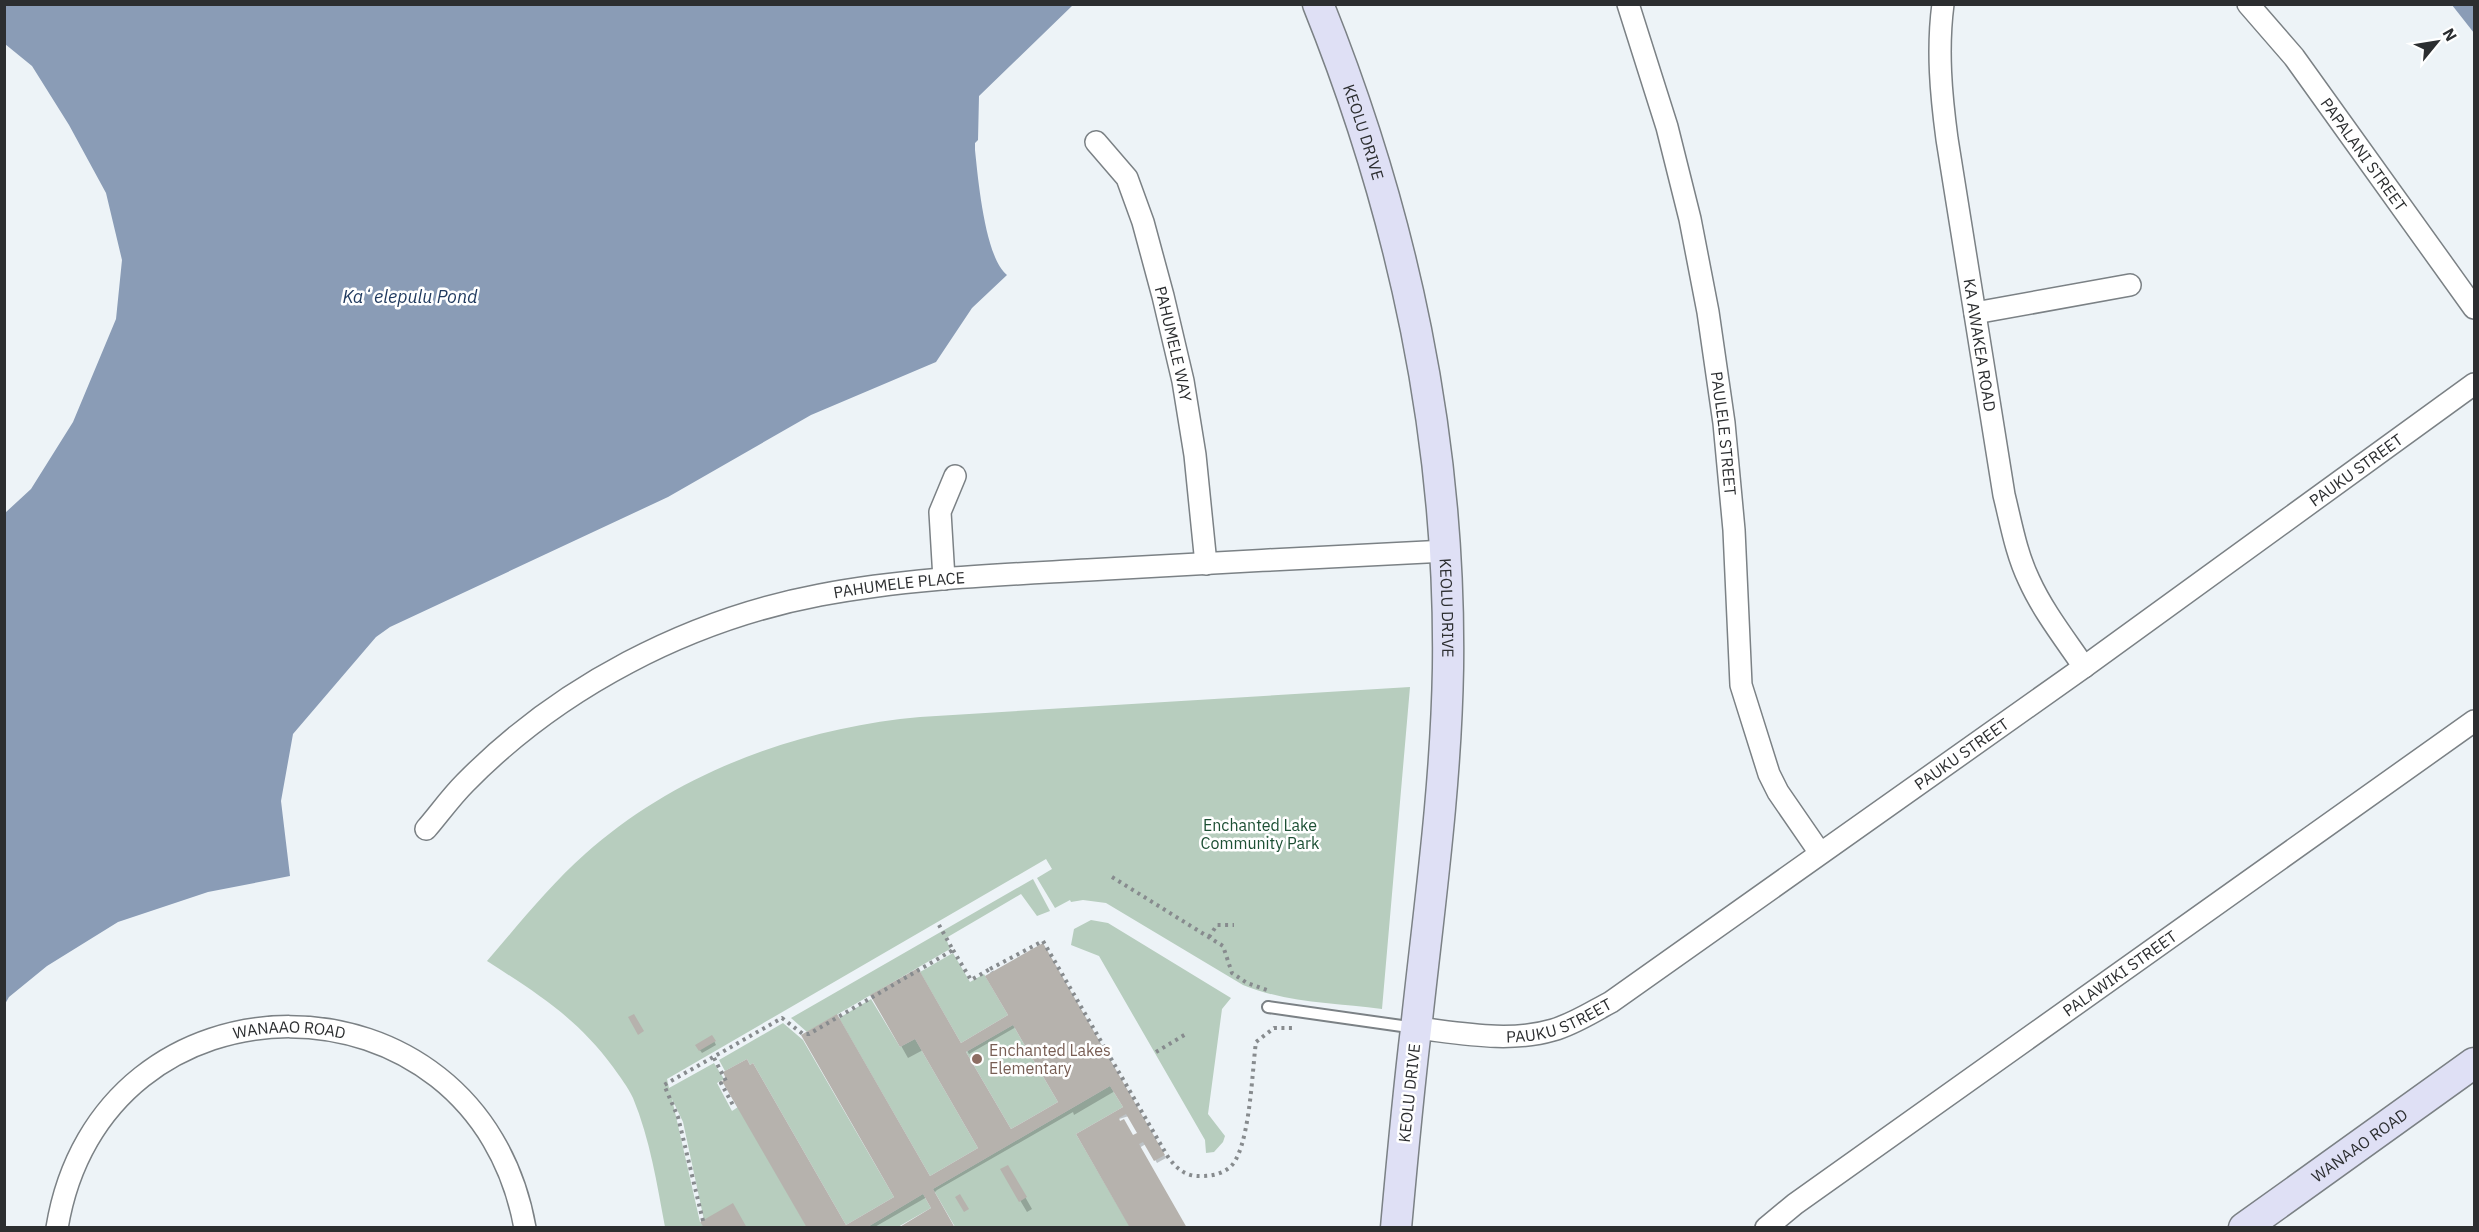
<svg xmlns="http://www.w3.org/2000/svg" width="2479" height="1232" viewBox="0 0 2479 1232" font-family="'IBM Plex Sans',sans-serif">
<rect width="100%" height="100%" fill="#edf3f7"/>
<path fill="#b7cdbe" d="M1410,687L1382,1009C1335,1003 1287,1003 1243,985L1106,903L1083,900L1071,902L1070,900L1055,908L1037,878L1052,869L1046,859L667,1079L669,1088L714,1063L724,1079L717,1083L732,1111L738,1107L807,1227H747L704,1220L683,1122L672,1099L700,1222L704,1227H665C657,1184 650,1139 633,1098C628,1087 620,1077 613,1067C577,1018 538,994 487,961C519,924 549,886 585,854C677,772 799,728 920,717Z
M1033,879L1050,911L1037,916L1021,894L946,938L950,949L807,1032L791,1018Z
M1091,920L1108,923L1231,998L1222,1009L1208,1114L1225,1136L1223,1142L1214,1152L1206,1153L1205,1140L1099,956L1071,945L1074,929Z
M953,953L970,982L984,974L1008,1015L961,1043L920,972Z
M871,999L900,1047L915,1039L978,1148L930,1176L839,1018Z
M783,1023L803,1040L894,1197L846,1225L753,1063L750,1065L747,1059L725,1071L719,1060Z
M1013,1025L1058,1102L1011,1129L966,1052Z
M1110,1086L1123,1107L1076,1134L1130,1227H955L933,1189Z
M923,1194L931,1208L898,1227L866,1228Z"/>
<path fill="#8a9cb6" d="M5,4H1073V5L979,96L978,140L975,143V150C978,178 985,258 1007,275L972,308L936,362L811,415L668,497L390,627L376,637L293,734L281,801L290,876L208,892L118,922L47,966L9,997L5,1004V513L31,489L73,422L116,319L122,260L106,193L69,125L32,66L5,44Z
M2452,5H2474V33Z"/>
<path fill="#0003" fill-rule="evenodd" d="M1042,945L1166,1158L1157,1163L1146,1144L1139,1148L1078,1135L1125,1108L1115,1091L1074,1115L1073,1112L937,1190L934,1193V1208L927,1197L873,1228H809L845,1227L980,1149L923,1050L908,1058L873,996L1010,1131L1060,1102L1016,1027L969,1054L963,1043L1010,1016ZM1129,1116L1139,1133L1133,1137L1119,1124V1119Z
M712,1037L716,1045L702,1053L697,1046Z
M1008,1167L1032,1209L1027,1212L1002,1170Z"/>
<path fill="#b6b2ad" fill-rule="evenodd" d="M1043,943L1165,1155L1154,1161L1143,1142L1139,1144L1187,1228H1130L1076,1134L1123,1107L1110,1086L933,1189L955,1228H898L931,1208L923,1194L866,1228H807L722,1081L726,1079L723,1072L747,1059L750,1065L753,1063L846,1225L894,1197L801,1035L837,1014L930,1176L978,1148L915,1039L900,1047L870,995L918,968L961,1043L1008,1015L985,976ZM1013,1025L1058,1102L1011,1129L966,1052ZM1126,1114L1137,1133L1133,1135L1124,1119L1120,1121L1119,1118Z
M634,1014L644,1031L638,1035L628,1017Z
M712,1035L716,1041L699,1051L695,1045Z
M1008,1165L1027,1197L1019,1202L1000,1169Z
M960,1194L969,1209L964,1212L955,1197Z
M733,1203L747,1228H704L700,1222Z"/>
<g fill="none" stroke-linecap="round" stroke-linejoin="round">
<g stroke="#7b8185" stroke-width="14">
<path id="lane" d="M1268,1007L1416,1028"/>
</g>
<g stroke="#7b8185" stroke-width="24">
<g id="street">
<path id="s1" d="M1628,4L1667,127L1690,219L1708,312L1724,423L1734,530L1741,685L1769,774L1778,792L1820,853"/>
<path id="s2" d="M1943,4C1937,50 1941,94 1947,139L2004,495C2011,523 2016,553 2029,580C2043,611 2065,639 2084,667"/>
<path id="s3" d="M2248,4L2294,57L2474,308"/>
<path id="s4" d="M1096,142L1127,178L1143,222L1163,296L1183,381L1195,455L1206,564"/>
<path d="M1975,313L2130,285"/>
<path d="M944,579L940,512L955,476"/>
<path id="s5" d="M426,829C439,814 451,797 465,783C559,687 688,620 820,595C908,578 999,575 1088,570C1207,563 1327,557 1446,551"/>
<path id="s6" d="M1416,1028C1460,1033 1509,1043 1553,1030C1574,1024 1592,1012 1611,1002L2084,667L2474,384"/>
<path id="s7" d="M57,1228C101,959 477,960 525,1228"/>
<path id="s8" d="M1766,1228L1795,1204L2474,721"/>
</g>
</g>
<g stroke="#7b8185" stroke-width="33">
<g id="secondary">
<path id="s9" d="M1318,4C1403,215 1451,440 1448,668C1446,789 1429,908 1416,1029C1408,1095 1402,1161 1396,1228"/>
<path id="s10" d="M2244,1228L2474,1063"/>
</g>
</g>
<path stroke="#878b8e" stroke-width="4" stroke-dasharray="3 4.5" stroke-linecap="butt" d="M1112,877L1223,946L1232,973L1247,983L1270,991
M1209,937L1217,925H1234
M953,950L971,980L990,969L992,972
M990,969L1043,941L1168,1157C1177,1169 1186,1177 1202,1176C1212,1176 1221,1174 1229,1168C1250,1152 1252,1070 1256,1042L1274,1028H1295
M1156,1052L1186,1034
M714,1058L726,1081L721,1083L734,1107
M703,1221L678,1117L664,1085L782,1018L803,1034H809L953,950L939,925"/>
<use href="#lane" stroke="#fff" stroke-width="10"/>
<use href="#street" stroke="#fff" stroke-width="21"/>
<use href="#secondary" stroke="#dfe0f5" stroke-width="30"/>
</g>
<circle fill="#8d6e63" stroke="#fff" stroke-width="2" cx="977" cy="1059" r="6"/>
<g text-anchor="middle" stroke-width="5" stroke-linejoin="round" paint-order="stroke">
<g font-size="16" fill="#2c2e30" stroke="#fff">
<text dy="6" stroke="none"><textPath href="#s9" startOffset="136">KEOLU DRIVE</textPath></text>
<text dy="6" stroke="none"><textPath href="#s3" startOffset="190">PAPALANI STREET</textPath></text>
<text dy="6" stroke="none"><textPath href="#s4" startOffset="220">PAHUMELE WAY</textPath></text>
<text dy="6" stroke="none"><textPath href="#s2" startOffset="344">KA AWAKEA ROAD</textPath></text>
<text dy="6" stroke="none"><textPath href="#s1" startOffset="441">PAULELE STREET</textPath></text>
<text dy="6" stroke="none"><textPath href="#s6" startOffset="1118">PAUKU STREET</textPath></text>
<text dy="6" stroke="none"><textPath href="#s5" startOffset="548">PAHUMELE PLACE</textPath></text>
<text dy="6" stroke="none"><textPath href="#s9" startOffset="621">KEOLU DRIVE</textPath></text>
<text dy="6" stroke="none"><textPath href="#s6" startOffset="632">PAUKU STREET</textPath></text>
<text dy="6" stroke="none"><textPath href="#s8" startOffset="436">PALAWIKI STREET</textPath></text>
<text dy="6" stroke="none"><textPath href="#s6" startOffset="146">PAUKU STREET</textPath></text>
<text dy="6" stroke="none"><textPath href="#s7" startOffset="336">WANAAO ROAD</textPath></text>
<text transform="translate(1409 1093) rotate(-84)" y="6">KEOLU DRIVE</text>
<text dy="6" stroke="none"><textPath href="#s10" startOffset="142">WANAAO ROAD</textPath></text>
</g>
<g font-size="16" fill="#1c4f33" stroke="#fff">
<text x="1260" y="831">Enchanted Lake<tspan x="1260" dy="18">Community Park</tspan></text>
</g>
<g font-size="16" fill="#785e54" stroke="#fff" text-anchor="start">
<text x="989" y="1056">Enchanted Lakes<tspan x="989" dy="18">Elementary</tspan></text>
</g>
<g font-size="18" font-style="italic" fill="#1f395e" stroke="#fff">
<text x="410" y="303">Kaʻelepulu Pond</text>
</g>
</g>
<rect width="2479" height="1232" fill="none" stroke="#2c2e30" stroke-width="12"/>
<g transform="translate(2437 42) rotate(60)" stroke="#ffffff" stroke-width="4.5" paint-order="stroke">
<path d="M0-4.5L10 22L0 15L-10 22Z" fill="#2c2e30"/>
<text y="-9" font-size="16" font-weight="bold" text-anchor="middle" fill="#2c2e30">N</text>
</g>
</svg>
